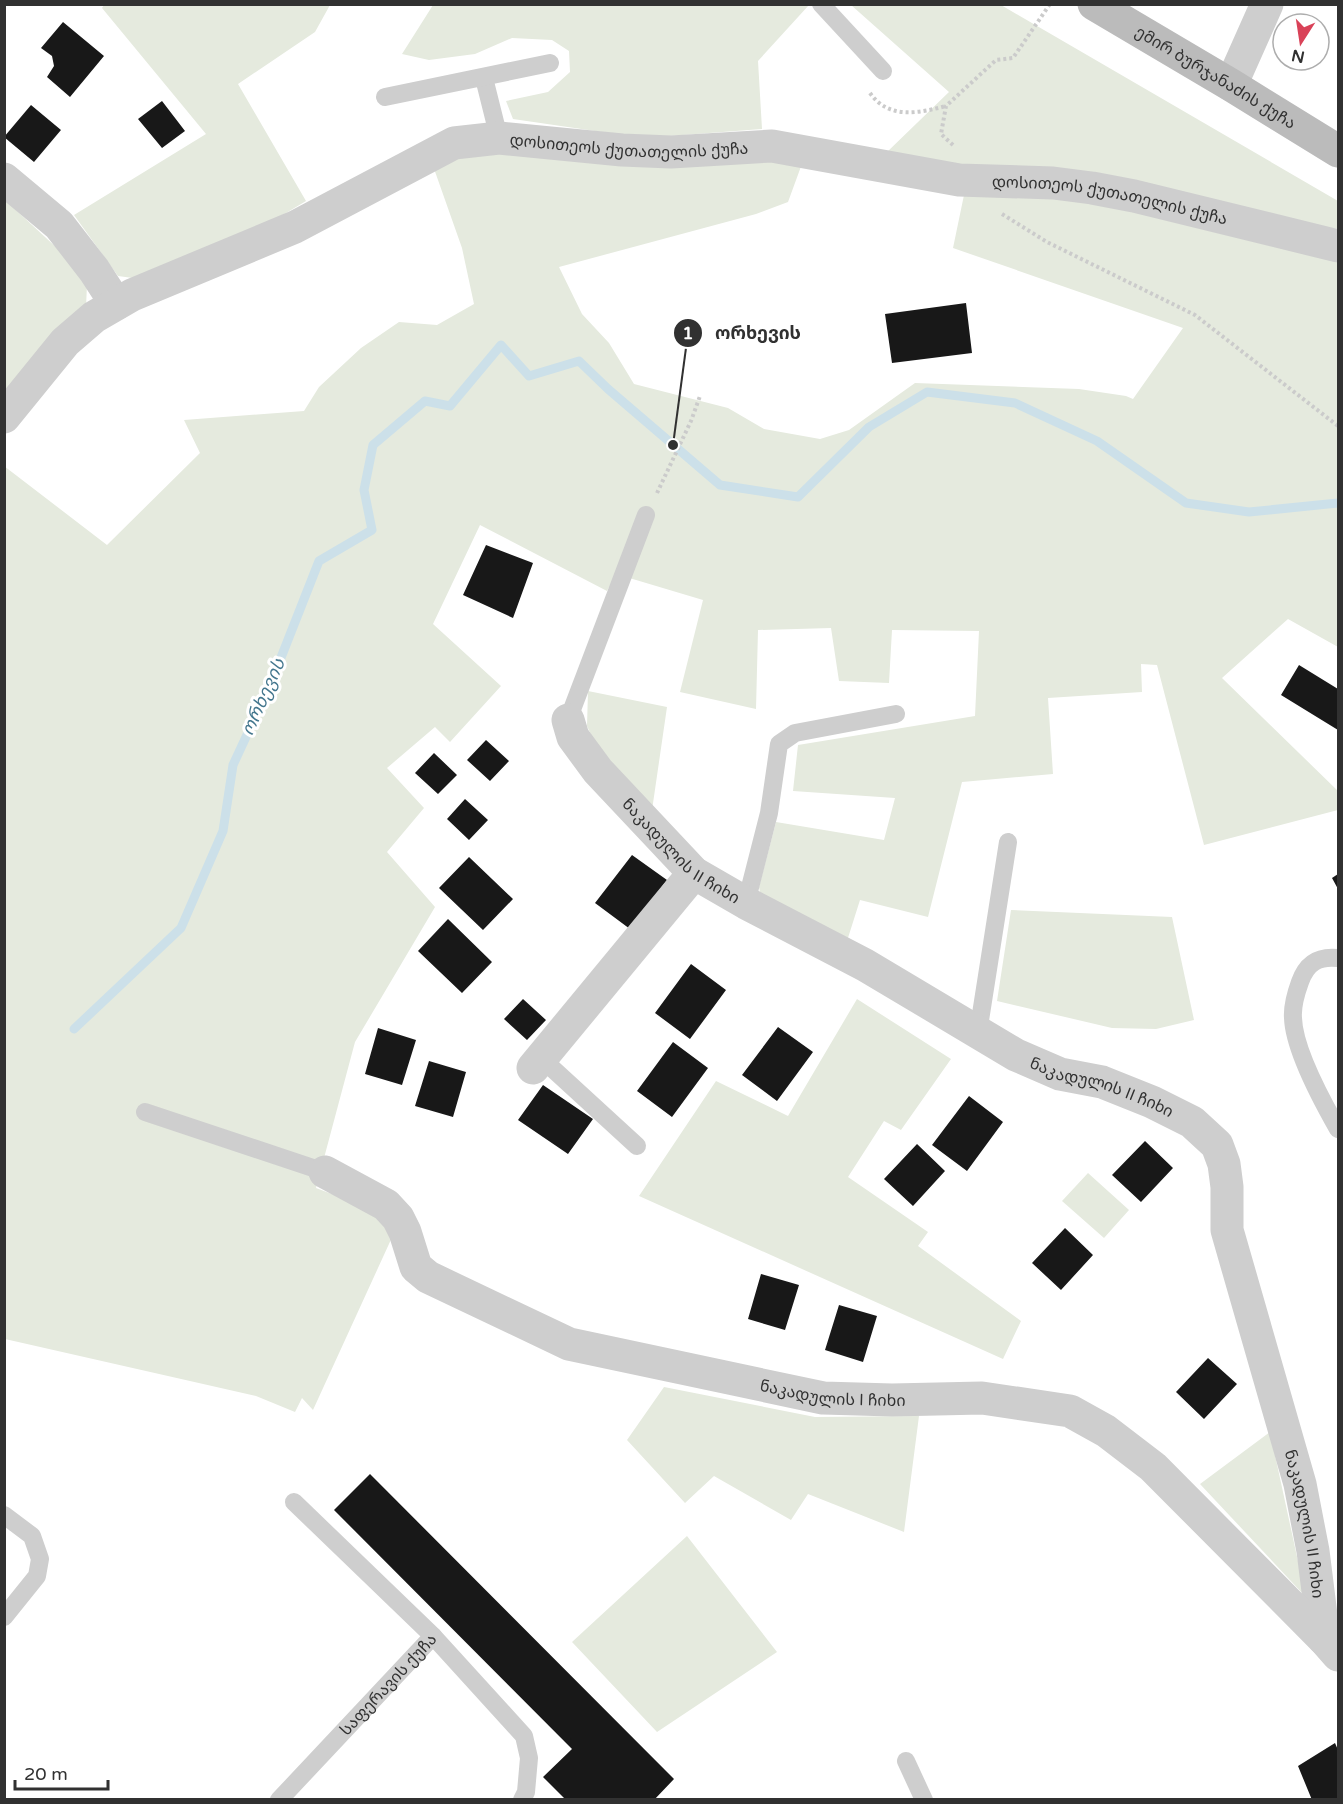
<svg xmlns="http://www.w3.org/2000/svg" width="1343" height="1804" viewBox="0 0 1343 1804" font-family="'Varela Round','Noto Sans Georgian',sans-serif">
<rect width="100%" height="100%" fill="#fff"/>
<path fill="#e5eade" d="M104,5H330L315,32L238,84L306,201L266,225L140,279L118,276L74,215L206,134L102,8Z
M433,5H809L758,61L762,129L643,138L513,119L506,101L548,92L570,72L569,51L552,40L512,38L475,54L429,60L402,54Z
M851,5H1001L1338,201V229L965,169L886,153L949,92Z
M505,150L803,161L788,202L756,214L559,267L582,314L609,343L634,384L728,408L764,429L820,439L849,430L915,383L1079,389L1126,396L1133,399L1183,328L953,248L964,195L1093,199L1338,254V647L1288,619L1222,678L1338,791V810L1204,845L1157,665L1141,664L1142,692L1048,698L1053,774L962,782L928,917L860,900L847,941L761,898L759,887L776,822L884,840L895,798L793,791L798,745L975,716L979,631L892,630L889,683L839,681L831,628L758,630L756,709L680,692L703,600L616,574L607,591L480,525L433,624L501,686L450,742L435,727L387,768L424,808L387,852L435,907L355,1042L316,1188L374,1210L394,1233L313,1410L302,1398L295,1412L256,1396L5,1339L4,466L107,545L200,453L184,420L304,411L319,387L361,348L399,322L437,325L474,304L462,248L432,163Z
M5,200L71,261L87,284L86,308L5,398Z
M588,691L667,707L651,817L604,763L587,726Z
M1011,910L1172,917L1194,1020L1156,1029L1112,1028L997,1001Z
M857,999L951,1059L901,1130L884,1121L848,1177L928,1232L918,1246L1021,1321L1003,1359L639,1196L716,1081L788,1116Z
M1088,1173L1129,1210L1104,1238L1062,1201Z
M664,1387L815,1417L919,1416L904,1532L808,1494L791,1520L714,1476L685,1503L627,1440Z
M1270,1432L1304,1589V1595L1200,1484Z
M687,1536L777,1652L657,1732L572,1642Z"/>
<g fill="none" stroke-linecap="round" stroke-linejoin="round">
<path stroke="#cce0e9" stroke-width="9" d="M74,1029L181,928L223,831L233,765L271,683L319,561L372,530L364,490L373,445L425,401L450,406L501,345L529,376L579,361L608,389L720,485L798,497L869,427L927,392L1015,403L1097,441L1186,503L1249,512L1338,503"/>
</g>
<path fill="#181818" d="M63,22L104,56L70,97L47,77L54,66L52,56L41,48Z
M162,101L185,131L162,148L138,119Z
M31,105L61,130L34,162L4,137Z
M966,303L972,353L892,363L885,314Z
M486,545L533,563L513,618L463,595Z
M1299,665L1338,689V730L1281,695Z
M486,740L509,761L490,781L467,760Z
M434,753L457,775L438,794L415,773Z
M465,799L488,820L469,840L447,819Z
M632,855L667,880L630,929L595,903Z
M469,857L513,899L483,930L439,888Z
M1338,874V889L1332,878Z
M448,919L492,962L462,993L418,951Z
M691,964L726,990L690,1039L655,1013Z
M523,999L546,1020L527,1040L504,1019Z
M778,1027L813,1052L777,1101L742,1075Z
M378,1028L416,1040L402,1085L365,1074Z
M673,1042L708,1068L672,1117L637,1091Z
M429,1061L466,1072L453,1117L415,1106Z
M543,1085L593,1119L568,1154L518,1120Z
M969,1096L1003,1122L967,1171L932,1145Z
M1145,1141L1173,1168L1141,1202L1112,1175Z
M917,1144L945,1171L913,1206L884,1179Z
M1065,1228L1093,1255L1061,1290L1032,1263Z
M761,1274L799,1285L785,1330L748,1319Z
M839,1305L877,1316L863,1362L825,1350Z
M1208,1358L1237,1384L1204,1419L1176,1392Z
M370,1474L674,1779L654,1800H566L543,1777L572,1749L334,1510Z
M1335,1743L1338,1750V1800H1312L1298,1766Z"/>
<g fill="none" stroke-linecap="round" stroke-linejoin="round">
<path stroke="#cbcbcb" stroke-width="4" stroke-dasharray="3 3" stroke-linecap="butt" d="M870,93C889,120 919,113 946,106
M953,145L941,134L946,106L996,60L1013,58L1050,4
M1002,214L1047,242L1195,315L1338,426
M657,493L691,421L700,396"/>
<g stroke="#cecece" stroke-width="18">
<path d="M821,4L883,71"/>
<path d="M484,78L499,138"/>
<path d="M385,97L550,63"/>
<path d="M568,720L646,515"/>
<path d="M746,903L769,813L779,744L795,733L896,714"/>
<path d="M1338,958C1319,956 1307,962 1300,982C1296,993 1292,1005 1293,1018C1294,1050 1322,1101 1338,1129"/>
<path d="M978,1033L1008,842"/>
<path d="M541,1058L637,1146"/>
<path d="M145,1112L325,1172"/>
<path d="M294,1502L433,1636"/>
<path d="M4,1515L32,1536L40,1559L37,1576L4,1617"/>
<path d="M906,1761L924,1800"/>
<path id="s1" d="M279,1800L433,1636L524,1736L529,1758L526,1792L522,1800"/>
</g>
<g stroke="#cecece" stroke-width="33">
<path d="M1231,85L1267,4"/>
<path d="M4,179L59,225L94,270L116,304"/>
<path id="s2" d="M4,417L65,342L94,317L132,295L295,227L454,143L499,138L622,150L671,152L772,146L959,180L1053,183L1092,188L1134,196L1338,246"/>
<path id="s3" d="M568,720L573,737L598,771L694,873L746,903L865,965L1016,1055L1060,1074L1102,1082L1152,1102L1192,1122L1217,1145L1224,1164L1227,1187V1230L1300,1484L1313,1551L1324,1639L1338,1655"/>
<path d="M533,1068L694,873"/>
<path id="s4" d="M325,1172L386,1205L398,1218L405,1232L416,1267L428,1277L569,1344L823,1398L892,1400L982,1398L1070,1411L1106,1431L1153,1467L1324,1639"/>
</g>
<path stroke="#bbb" stroke-width="33" id="s5" d="M1094,4L1231,85L1338,151"/>
</g>
<g text-anchor="middle" stroke-width="6" stroke-linejoin="round" paint-order="stroke">
<g font-size="16" fill="#313131" stroke="#fff">
<text dy="6" stroke="none"><textPath href="#s5" startOffset="142">ემირ ბურჯანაძის ქუჩა</textPath></text>
<text dy="6" stroke="none"><textPath href="#s2" startOffset="711">დოსითეოს ქუთათელის ქუჩა</textPath></text>
<text dy="6" stroke="none"><textPath href="#s2" startOffset="1197">დოსითეოს ქუთათელის ქუჩა</textPath></text>
<text dy="6" stroke="none"><textPath href="#s3" startOffset="176">ნაკადულის II ჩიხი</textPath></text>
<text dy="6" stroke="none"><textPath href="#s3" startOffset="662">ნაკადულის II ჩიხი</textPath></text>
<text dy="6" stroke="none"><textPath href="#s4" startOffset="580">ნაკადულის I ჩიხი</textPath></text>
<text dy="6" stroke="none"><textPath href="#s3" startOffset="1184">ნაკადულის II ჩიხი</textPath></text>
<text dy="6" stroke="none"><textPath href="#s1" startOffset="159">საფერავის ქუჩა</textPath></text>
</g>
<g font-size="18" font-style="italic" fill="#44778e" stroke="#fff">
<text transform="translate(263 697) rotate(-66)" y="6">ორხევის</text>
</g>
</g>
<path fill="none" stroke="#313131" stroke-width="2" d="M673 445L688 333"/>
<g fill="#313131" stroke="#fff" stroke-width="2">
<circle cx="673" cy="445" r="6"/>
<circle cx="688" cy="333" r="15"/>
</g>
<g font-size="18" text-anchor="middle" font-weight="bold" fill="#fff">
<text x="688" y="339">1</text>
</g>
<g font-size="18" text-anchor="middle" font-weight="bold" fill="#313131" stroke="#fff" stroke-width="6" stroke-linejoin="round" paint-order="stroke">
<text x="758" y="339">ორხევის</text>
</g>
<rect width="1343" height="1804" fill="none" stroke="#313131" stroke-width="12"/>
<g transform="translate(1301 42) rotate(192)"><circle r="28" fill="#ffffff" stroke="#adadad" stroke-width="1.5"/>
<path d="M0-4.5L10 22L0 15L-10 22Z" fill="#d94258"/>
<text y="-9" font-size="16" font-weight="bold" text-anchor="middle" fill="#313131">N</text>
</g>
<path d="M15 1780v9h93v-9" fill="none" stroke="#313131" stroke-width="3"/>
<text x="24" y="1780" font-size="18" fill="#313131" stroke="#ffffff" stroke-width="4.5" paint-order="stroke">20 m</text>
</svg>
